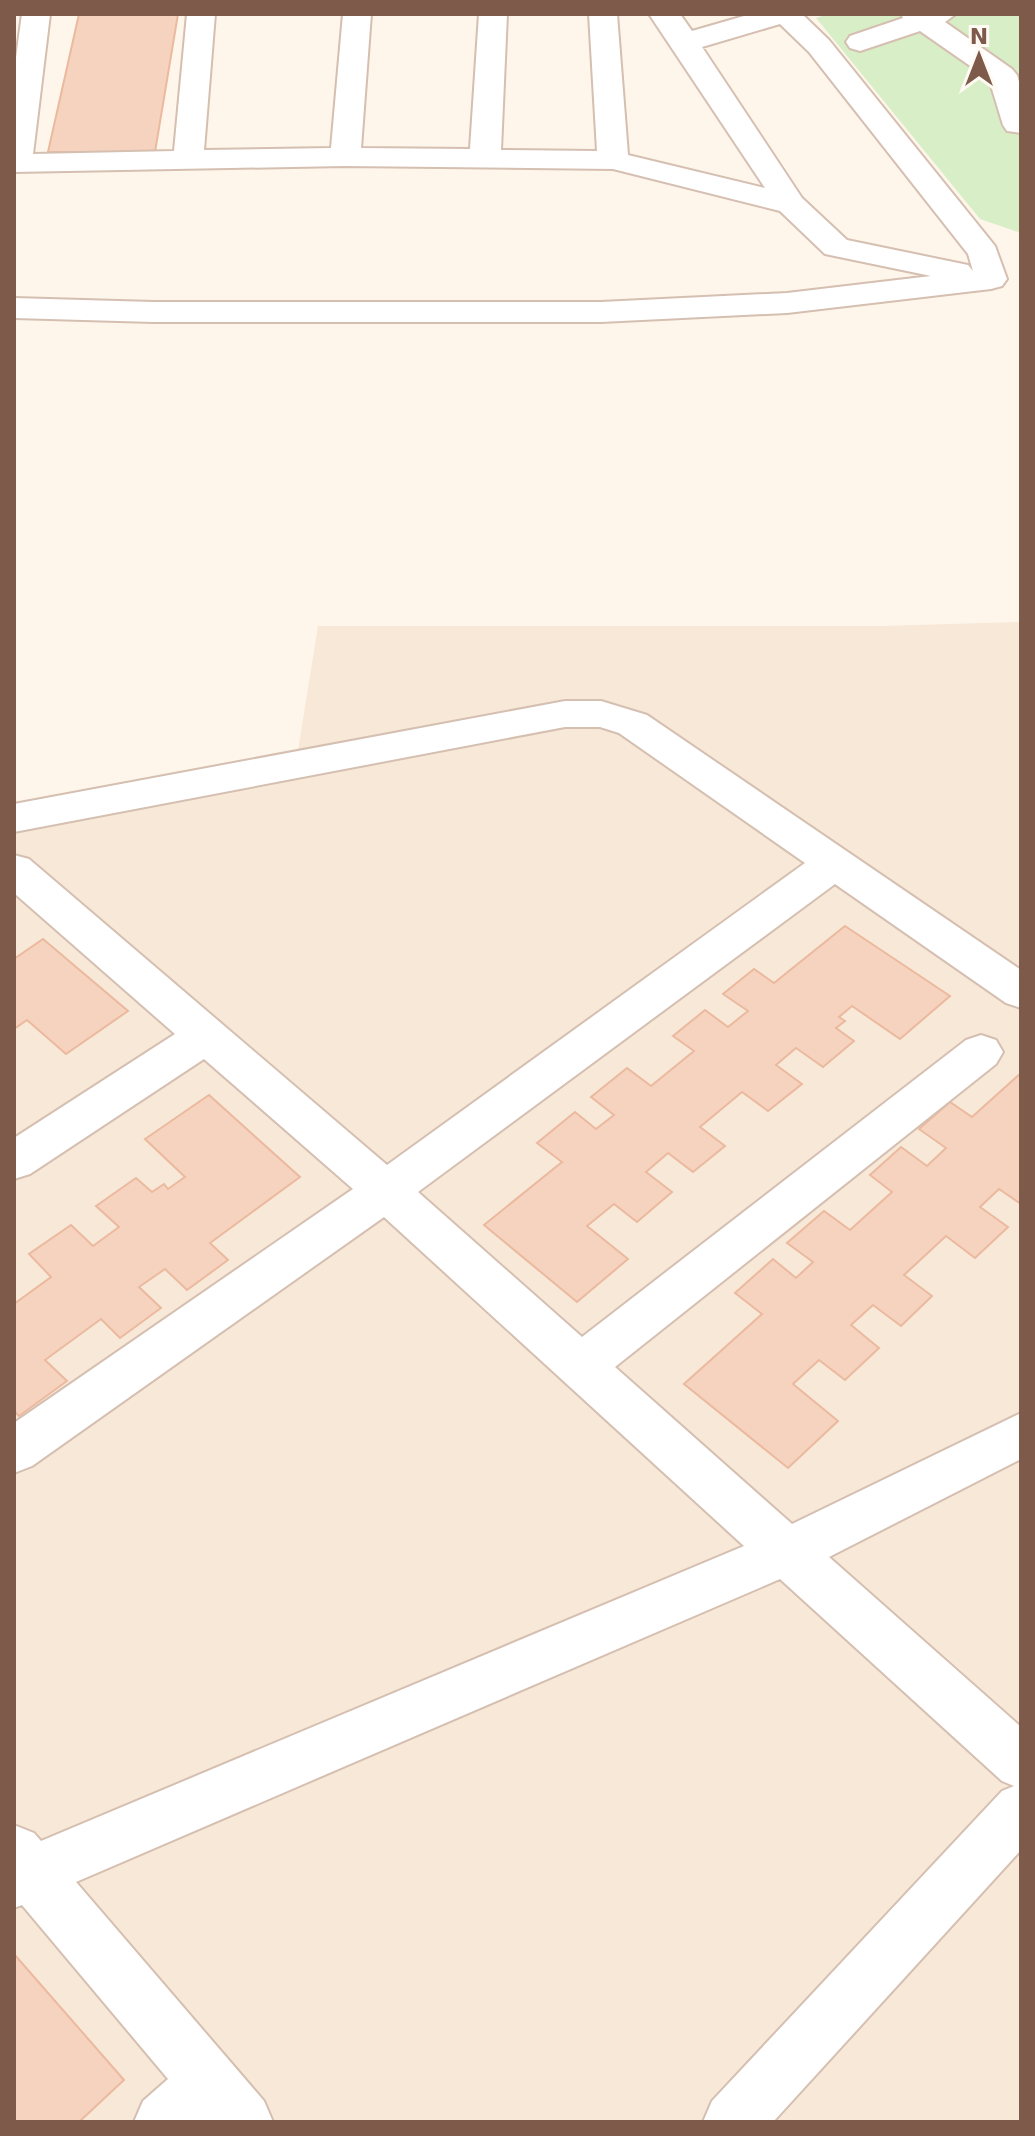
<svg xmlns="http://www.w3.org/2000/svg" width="1035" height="2136" viewBox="0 0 1035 2136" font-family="'DejaVu Sans',sans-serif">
<rect width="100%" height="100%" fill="#fef6ea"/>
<path fill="#f7e8d8" d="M1021,622V2122H14V805L297,757L318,626H884Z"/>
<path fill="#d8eec6" d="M829,14H1021V233L980,219L816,18Z"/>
<path fill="#f6d3bf" stroke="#ebb99e" stroke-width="2" d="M79,14H178L155,152H48Z
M845,926L950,996L900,1039L852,1006L839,1017L845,1021L836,1028L854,1041L823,1067L796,1048L776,1065L802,1084L768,1111L742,1092L700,1127L725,1146L693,1172L668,1153L646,1172L672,1192L637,1222L614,1204L587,1226L628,1259L577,1302L484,1225L562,1162L537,1143L575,1112L596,1129L614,1115L591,1097L627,1068L651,1086L694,1051L673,1036L705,1010L728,1027L748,1011L723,994L754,969L774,983Z
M43,939L128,1011L66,1054L27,1020L14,1029V959Z
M1021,1073V1204L999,1189L980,1207L1008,1227L975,1258L946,1236L904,1275L932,1296L901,1326L873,1305L851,1325L879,1348L845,1380L819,1360L793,1384L838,1421L788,1468L684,1384L762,1314L735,1293L773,1259L796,1278L813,1262L787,1243L824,1211L850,1230L892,1192L870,1175L901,1147L927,1166L946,1148L919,1129L950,1102L972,1117Z
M209,1095L300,1177L210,1243L228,1260L187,1290L165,1269L139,1287L161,1308L120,1338L101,1319L45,1360L67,1381L19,1416L14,1411V1304L51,1277L29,1254L71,1225L93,1246L119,1227L96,1206L136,1178L152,1192L164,1184L168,1189L185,1177L145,1139Z
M14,1954L124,2080L79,2122H14Z"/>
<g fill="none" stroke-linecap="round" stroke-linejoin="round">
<g stroke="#d5bfb1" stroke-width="4">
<path id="minor" d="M22,14H50L33,154L174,151L187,14H215L204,150L331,148L343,14H371L361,148L470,149L479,14H507L501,150L597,151L589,14H617L628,155L765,188L649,14H680L692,31L751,14H802L829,40L995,246L1007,279L1002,286L991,289L787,313L601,322H153L14,318V298L153,302H601L787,293L931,276L825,254L780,211L613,169L345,166L14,172V72ZM780,24L809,52L968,254L973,271L968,265L847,240L802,198L702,47Z
M901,14H956L945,22L1012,69L1017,75L1021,88V133L1007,131L1003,125L989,79L920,31L860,51L850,48L846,42L850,36L903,18Z
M565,701H601L647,715L1021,970V1008L1006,1003L835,884L418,1192L582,1337L966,1040L981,1035L996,1040L1003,1052L996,1064L615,1367L792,1524L1021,1413V1459L829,1557L1021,1727V1850L773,2122H703L712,2101L1002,1791L1014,1786L1002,1781L780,1579L76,1882L264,2101L273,2122H134L143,2101L168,2079L22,1905L14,1908V1825L34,1833L41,1841L744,1546L384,1217L32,1466L14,1473V1423L353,1189L204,1059L30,1174L14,1179V1138L175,1034L14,893V855L29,859L387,1165L805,863L619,733L600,727H565L14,832V804Z"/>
</g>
<use href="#minor" fill="#fff" fill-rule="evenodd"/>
</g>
<rect width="1035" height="2136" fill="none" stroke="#7d5a4a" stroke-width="32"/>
<g transform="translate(979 56)" stroke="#fffaf3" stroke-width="6" paint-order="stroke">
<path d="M0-6L14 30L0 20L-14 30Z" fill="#7d5a4a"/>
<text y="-12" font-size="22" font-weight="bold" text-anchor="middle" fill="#7d5a4a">N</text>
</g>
</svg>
